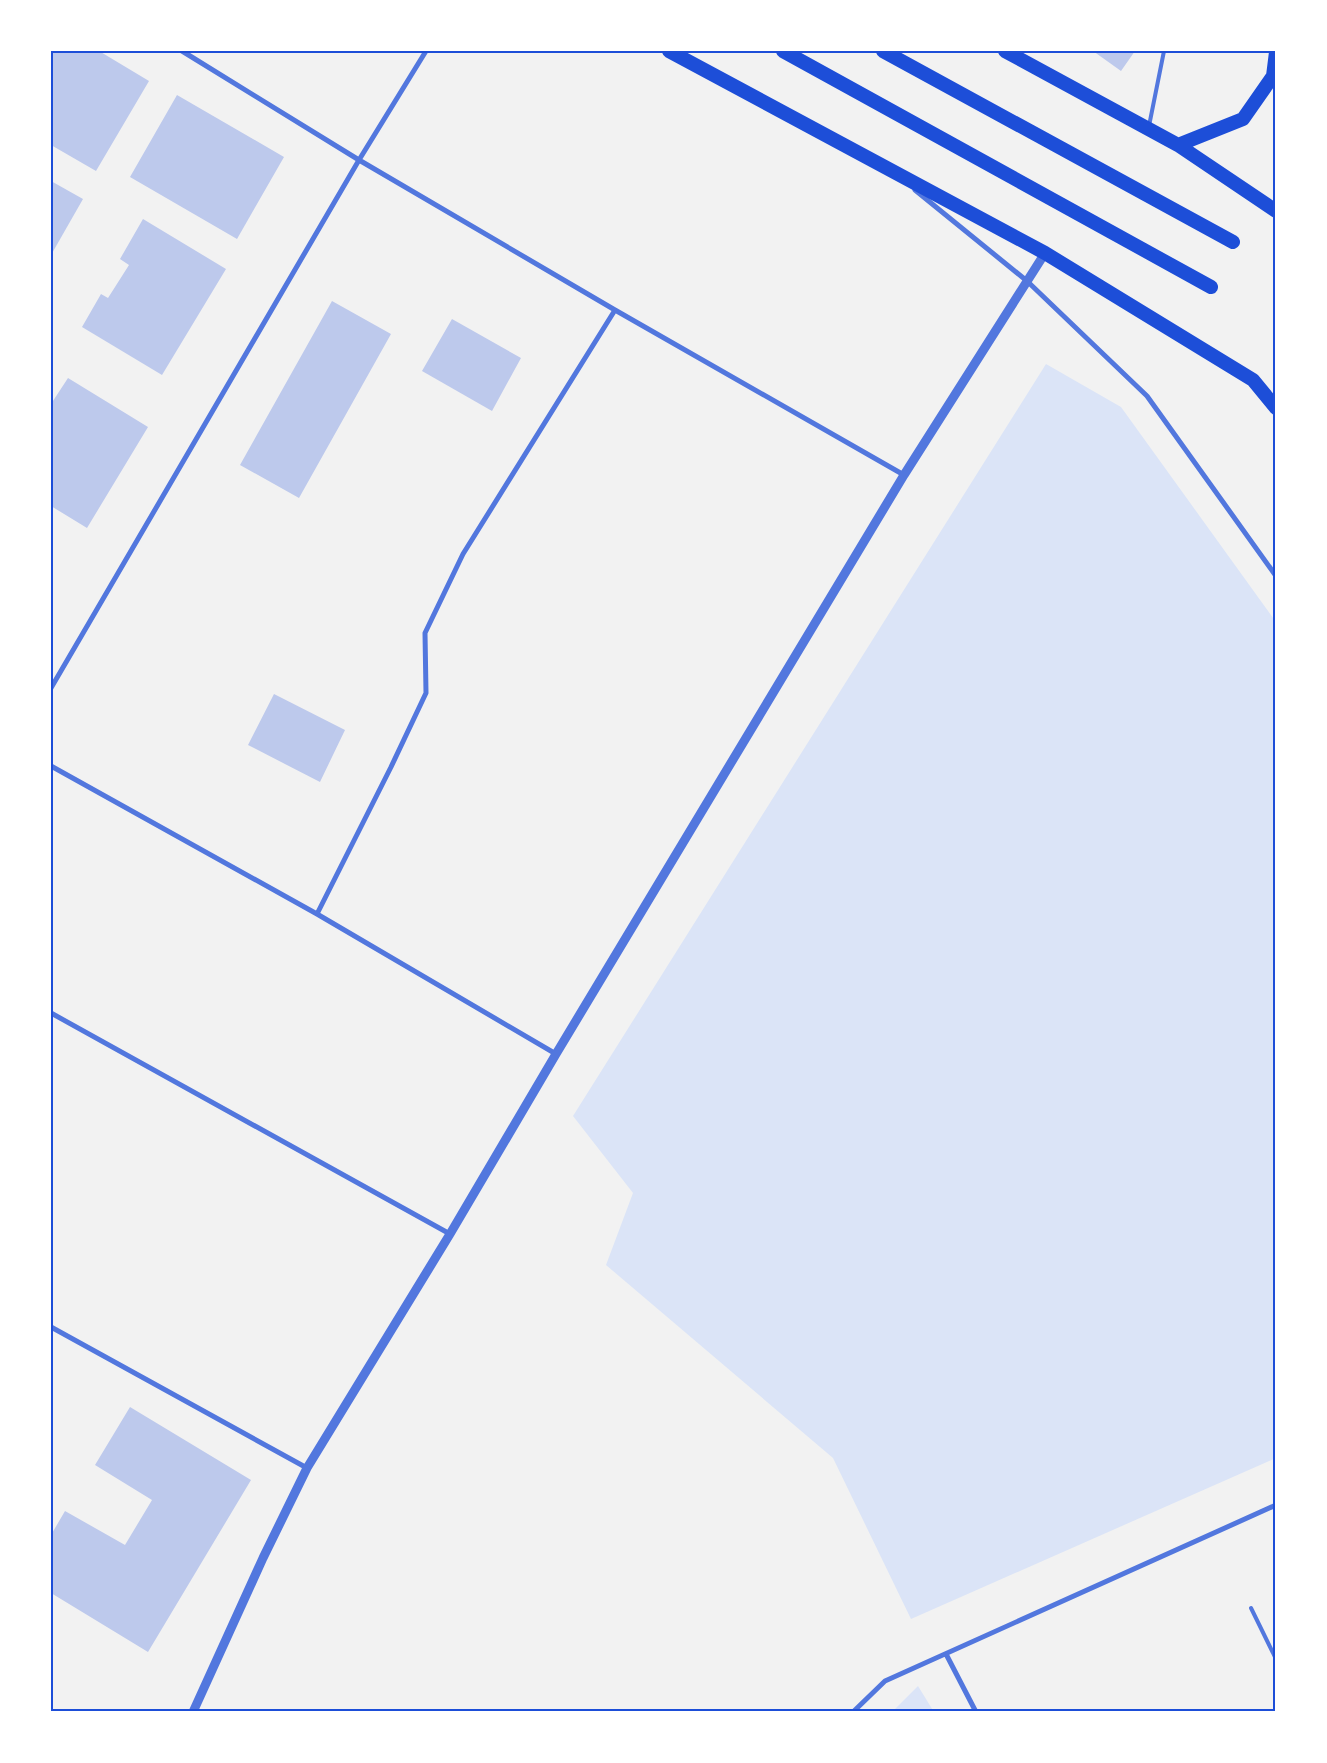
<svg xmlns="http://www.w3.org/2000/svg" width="1327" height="1763" viewBox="0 0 1327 1763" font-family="'Open Sans',sans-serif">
<rect width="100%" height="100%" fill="#f2f2f2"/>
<path fill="#dbe4f7" d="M1046,364L1121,407L1276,622V1458L911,1619L833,1458L606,1265L633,1193L573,1116Z
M918,1686L934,1712H892Z"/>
<path fill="#bdc9ec" d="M51,51H99L149,81L96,171L51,145Z
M1093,51H1135L1121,71Z
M177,95L284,157L237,239L130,177Z
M51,181L83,199L51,255Z
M143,219L226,269L162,375L82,327L101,294L108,298L129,265L120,259Z
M332,301L391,334L299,498L240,465Z
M452,319L521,358L492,411L422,371Z
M68,378L148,427L87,528L51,506V404Z
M274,694L345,730L320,782L248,745Z
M130,1407L251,1480L148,1652L51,1593V1535L65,1511L125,1545L152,1500L95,1465Z"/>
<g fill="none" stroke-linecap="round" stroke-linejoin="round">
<path stroke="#5277de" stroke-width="4" d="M1149,126L1164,51
M1251,1608L1276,1659"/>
<path stroke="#5277de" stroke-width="5" d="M182,51L359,160L615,310L904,475
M915,190L1027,281L1147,396L1276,576
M51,688L359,160L426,51
M51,766L317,914L556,1054
M317,914L391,767L426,693L425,633L463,554L615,310
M51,1013L450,1234
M51,1327L307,1468
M946,1654L976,1712
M853,1712L885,1681L1276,1505"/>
<path stroke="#5277de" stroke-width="9" d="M193,1712L263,1558L307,1468L450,1234L556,1054L904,475L1045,253"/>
<path stroke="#1d4ed8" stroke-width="14" d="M669,51L1045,253L1253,380L1276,408
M783,51L1211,287
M883,51L1233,242
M1005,51L1178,145L1276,211
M1178,145L1243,119L1273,76L1276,52"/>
</g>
<rect width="1327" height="1763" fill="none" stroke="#ffffff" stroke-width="105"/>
<rect x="52" y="52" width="1222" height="1658" fill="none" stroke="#1d4ed8" stroke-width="2"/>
</svg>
